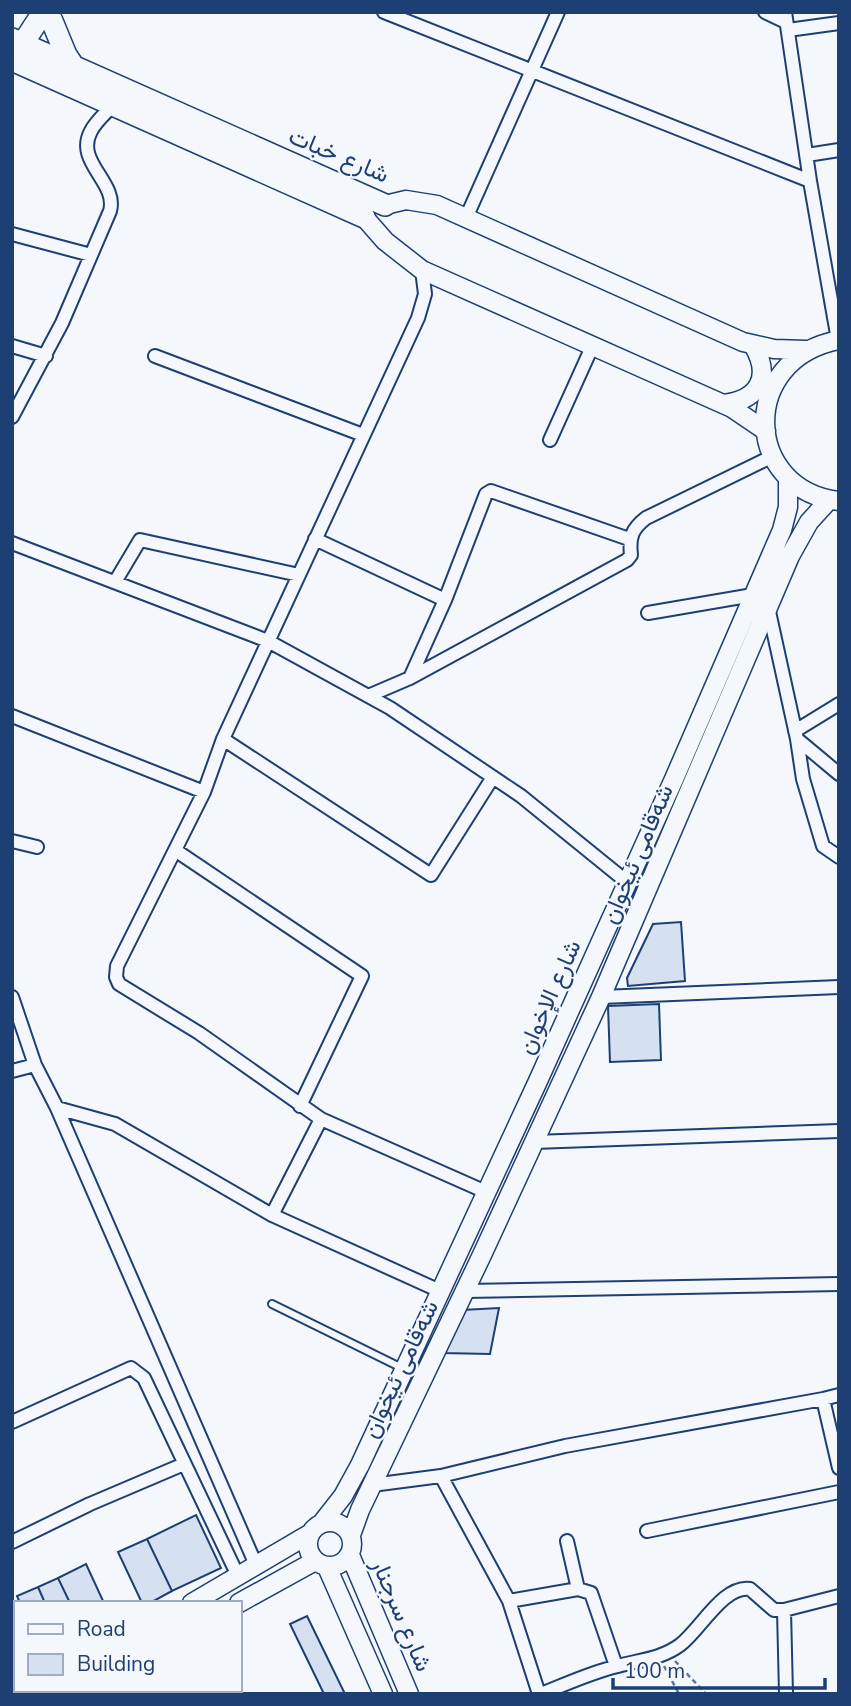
<svg xmlns="http://www.w3.org/2000/svg" width="851" height="1706" viewBox="0 0 851 1706" font-family="'Nunito Sans',Vazirmatn,sans-serif">
<rect width="100%" height="100%" fill="#f4f7fb"/>
<path fill="#d5e0f0" stroke="#1d3f73" stroke-width="2" d="M681,922L685,981L628,986L627,978L653,924Z
M659,1004L661,1060L610,1062L608,1006Z
M499,1308L490,1354L442,1353L462,1310Z
M196,1515L221,1568L172,1591L147,1539Z
M147,1539L172,1591L150,1603H142L118,1552Z
M86,1564L104,1603H70L58,1578Z
M58,1578L70,1603H45L38,1587Z
M38,1587L45,1603H20L17,1596Z
M307,1616L345,1694H324L290,1624Z"/>
<g fill="none" stroke-linecap="round" stroke-linejoin="round">
<g stroke="#1d3f73" stroke-width="10">
<path id="lane" d="M272,1304L402,1368"/>
</g>
<g stroke="#1d3f73" stroke-width="16">
<path id="street" d="M384,12L810,181
M765,12L786,22
M785,12L810,181L838,340
M788,30L839,23
M807,155L839,150
M466,218L558,12
M12,234L91,255
M422,270L425,294L418,318L223,739L204,792L117,966L116,977L119,984L199,1033L321,1119L486,1192
M12,346L46,356
M155,356L363,435
M12,417L62,323L110,211C118,182 74,162 91,131C96,121 105,114 112,106
M550,440L592,347
M315,539L445,600
M12,543L268,641L390,708L521,796L627,882
M115,582L140,540L299,575
M768,607L797,739L803,779L823,846L839,857
M648,613L753,595
M410,678L445,600L486,494L491,491L629,539
M368,696L410,678L627,560L631,555C629,537 632,529 646,518L773,456
M12,716L204,792
M795,731L839,704
M223,739L431,875L493,777
M797,739L839,774
M12,841L37,847
M175,850L362,976L300,1106
M12,997L35,1065L57,1108L256,1565
M601,997L839,987
M12,1071L35,1065
M57,1108L115,1124L272,1215L440,1291
M534,1142L839,1131
M272,1215L321,1119
M465,1291L839,1284
M823,1399L839,1468
M12,1422L131,1368L144,1378L238,1576
M441,1476L509,1601L539,1694
M372,1485L441,1476L565,1446L823,1399L839,1395
M647,1531L839,1492
M567,1541L578,1589
M12,1542L90,1504L184,1464
M509,1601L578,1589L591,1593L616,1666
M784,1610L786,1694
M12,1614L16,1623
M143,1690L145,1694
M541,1694C566,1684 592,1672 618,1666C640,1660 661,1659 680,1645C701,1629 723,1585 750,1589L774,1610H784L839,1596"/>
</g>
<g stroke="#1d3f73" stroke-width="21">
<path id="secondary" d="M385,205L406,200L437,205L743,342L774,349L806,350
M364,217L385,241L422,270L732,408L766,431
M839,340C738,359 743,490 839,501
M723,404C759,400 772,377 753,345
M308 1544a22 22 0 1 1 44 0a22 22 0 1 1-44 0Z
M321,1524L343,1496L360,1465L538,1081L674,779L782,530L788,507V478
M351,1535L360,1510L481,1257L601,997L790,556L809,522L829,500
M350,1555L409,1694
M327,1567L383,1694
M192,1603L311,1533
M239,1603L315,1561
M36,1694L41,1690
M74,1694L80,1690"/>
</g>
<g stroke="#1d3f73" stroke-width="24">
<path id="primary" d="M52,21L66,55L74,67
M12,39L385,205
M20,43L27,37L42,14
M12,60L364,217"/>
</g>
<path stroke="#5e769c" stroke-width="2.5" stroke-dasharray="5 3.5" stroke-linecap="butt" d="M675,1661L706,1694
M664,1666L679,1694"/>
<use href="#lane" stroke="#f4f7fb" stroke-width="6"/>
<use href="#street" stroke="#f4f7fb" stroke-width="12"/>
<use href="#secondary" stroke="#f4f7fb" stroke-width="18"/>
<use href="#primary" stroke="#f4f7fb" stroke-width="21"/>
</g>
<g text-anchor="middle" stroke-width="5" stroke-linejoin="round" paint-order="stroke">
<g font-size="24" fill="#1d3f73" stroke="#f4f7fb">
<text transform="translate(339 155) rotate(23)" y="8">شارع خبات</text>
<text transform="translate(637 854) rotate(-67)" y="8">شەقامی ئیخوان</text>
<text transform="translate(549 997) rotate(-66)" y="8">شارع الإخوان</text>
<text transform="translate(400 1369) rotate(-65)" y="8">شەقامی ئیخوان</text>
<text transform="translate(402 1615) rotate(67)" y="8">شارع سرجنار</text>
</g>
</g>
<rect width="851" height="1706" fill="none" stroke="#1d3f73" stroke-width="28"/>
<rect x="14" y="1601" width="228" height="91" fill="#f4f7fb" stroke="#9eadc5" stroke-width="2"/>
<rect x="28" y="1624" width="35" height="10" fill="#f4f7fb" stroke="#9eadc5" stroke-width="2"/>
<text x="77" y="1636" font-size="21" fill="#1d3f73">Road</text>
<rect x="28" y="1654" width="35" height="21" fill="#d5e0f0" stroke="#9eadc5" stroke-width="2"/>
<text x="77" y="1671" font-size="21" fill="#1d3f73">Building</text>
<path d="M613 1678v10h212v-10" fill="none" stroke="#1d3f73" stroke-width="3.5"/>
<text x="624" y="1678" font-size="21" fill="#1d3f73" stroke="#f4f7fb" stroke-width="5" paint-order="stroke">100 m</text>
</svg>
